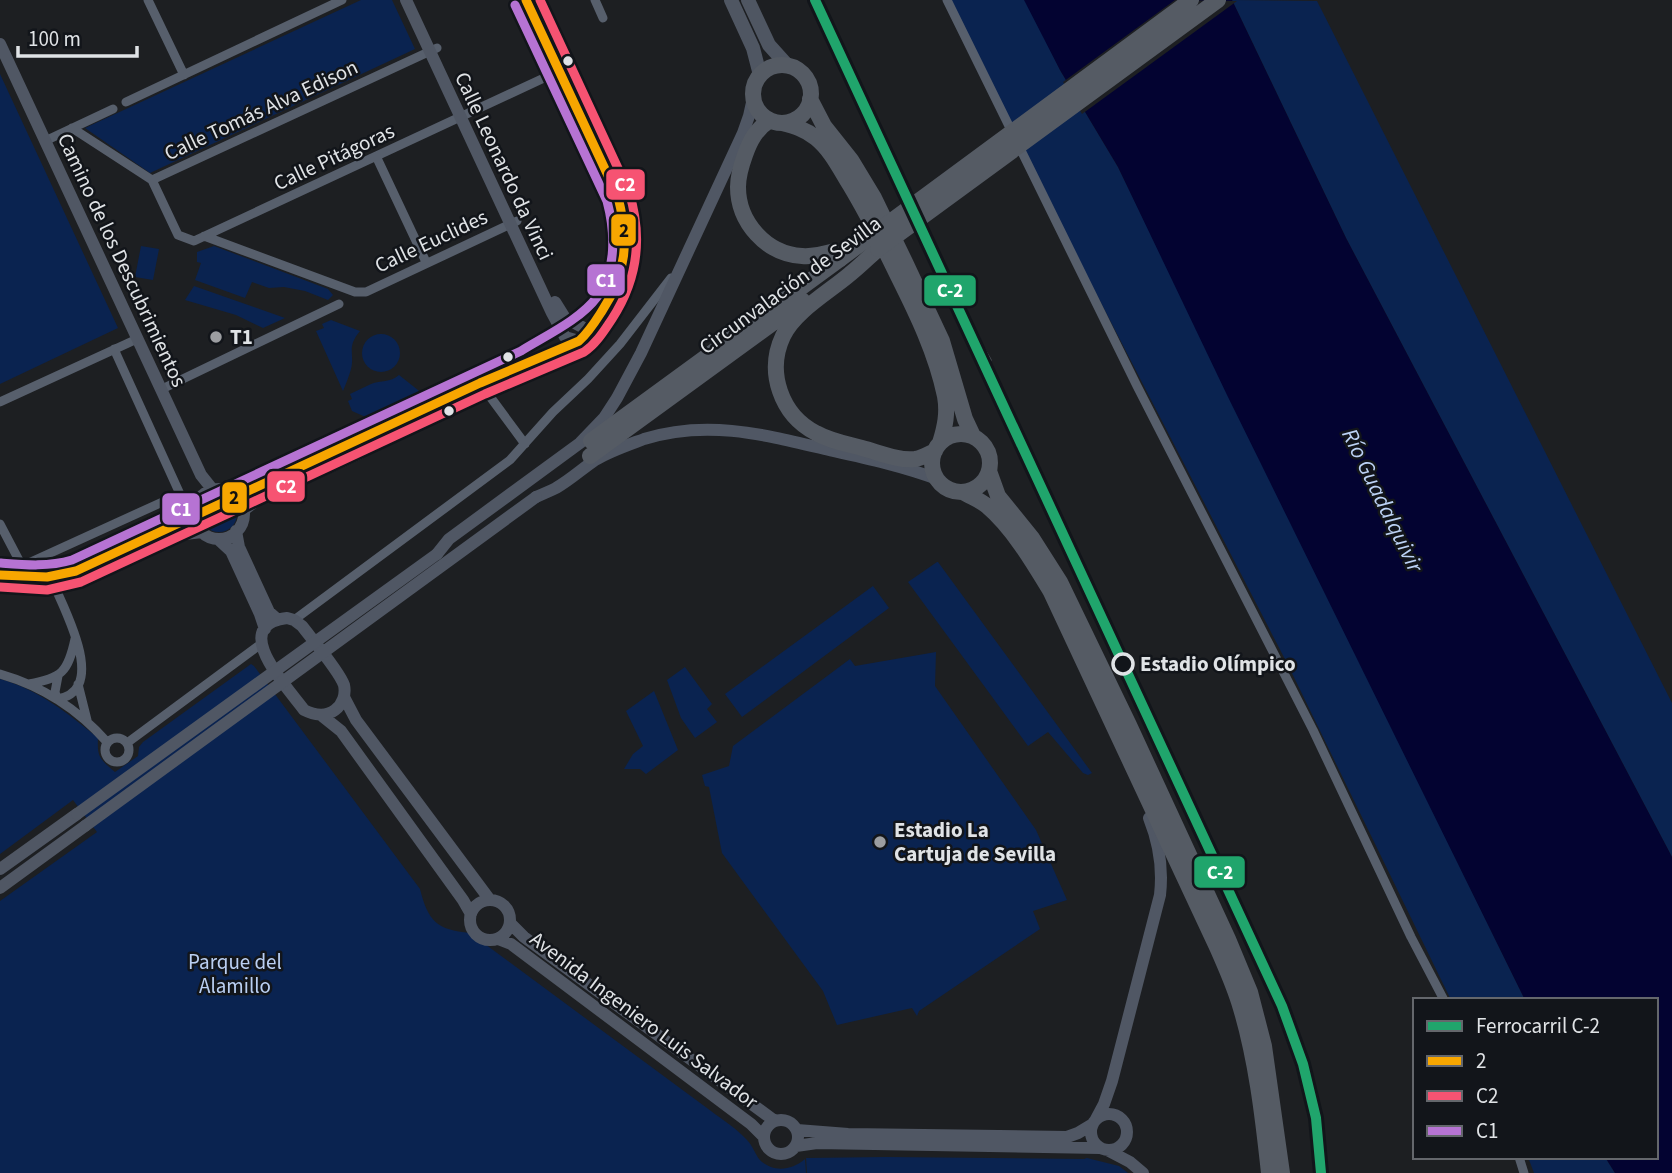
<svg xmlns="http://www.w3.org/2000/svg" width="1672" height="1173" viewBox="0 0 1672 1173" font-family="'Source Sans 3',sans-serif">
<rect width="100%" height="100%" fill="#1d1f22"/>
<path fill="#0a2350" d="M361,0H392L415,49L150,173L85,128Z
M948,0H1026L1060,70L1118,167L1525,1000H1451L1289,667L1004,115Z
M1232,0L1317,1L1672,703V857L1346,238Z
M0,74L118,328L0,384Z
M141,246L159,249L153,280L135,277Z
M214,246L328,289L333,295L328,300L305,291L284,287L269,288L252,282L245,298L195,280L201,263L197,262V252Z
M194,286L285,318L263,328L236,315L185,300Z
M331,320L360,331C346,348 355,353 351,369C349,376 346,384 343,391L316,331L324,328L322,324Z
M362 353a19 19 0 1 1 38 0a19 19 0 1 1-38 0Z
M399,375L423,394L370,419L352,411L348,401L352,399L350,394C357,391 364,387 371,384C381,380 390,383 399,375Z
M201 514a18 18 0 1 1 36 0a18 18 0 1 1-36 0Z
M937,562H938L1092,773L1088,775L1083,773L1048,732L1028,746L908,582Z
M873,586L889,608L742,717L725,694Z
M936,652L935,686L1036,830L1067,900L1033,911L1040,929L919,1011L917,1016L912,1008L837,1025L823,991L722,853L709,787L705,786L702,775L729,766L733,746L850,659L855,666Z
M251,664L254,666L420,889C428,921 437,930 470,933L711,1111C723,1120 737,1129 747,1140C752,1145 755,1153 759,1159C772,1173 791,1171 805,1159L806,1173H0V901L97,832L73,800L0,854V679C37,689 68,713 98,738C97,758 100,759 115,772L138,756L139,747L143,742Z
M685,667L712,704L707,709L717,722L695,738L681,718L667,680Z
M654,691L678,750L646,774L640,769H624L633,754L643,746L626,711Z
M886,1157L1084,1159L1087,1158L1119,1166L1128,1173H807L806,1158Z
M1528,1157H1605L1615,1173H1534Z"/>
<path fill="#030331" d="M1024,0H1232L1346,238L1672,857V1173H1615L1605,1157H1656V1000H1525L1227,395L1118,167L1060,70Z"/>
<path fill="#1d1f22" d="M1175,0L1237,1L1082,114L1063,82Z"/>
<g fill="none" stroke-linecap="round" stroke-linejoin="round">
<path stroke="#3a3c3f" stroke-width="12" stroke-dasharray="12 6" stroke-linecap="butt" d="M168,528L256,487"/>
<path stroke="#575f6c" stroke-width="9" d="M148,0L184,75
M595,0L603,18
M947,0L1137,386L1313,730L1411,937L1444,1000
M126,102L342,0
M72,128L152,180
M45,141L113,109
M376,156L426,262
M152,180L178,235L194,241L559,71
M152,180L437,48
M204,236L355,292H366L517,221
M480,383L525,444
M162,389L339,304
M0,402L137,339
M0,524L22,566L21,572
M22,566L180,494L114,349
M55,587C66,613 108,691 57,699L55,692L58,676
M294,620L510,460L553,412L588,379L620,344L671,278
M0,674C42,686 78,709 107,742
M29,684C62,678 68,672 75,639
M78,684L87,720
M105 750a12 12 0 1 1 24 0a12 12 0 1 1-24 0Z
M127,743L261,644
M1519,1157L1524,1173"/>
<path stroke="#505764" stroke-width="12" d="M406,0L552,313L565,337L579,341
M0,44L201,475L213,490
M555,302L565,318L584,328L587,333
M256,487L375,432
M194 514a25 25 0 1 1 50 0a25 25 0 1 1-50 0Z
M225,490L351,432L400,420
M536,497C543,494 550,491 556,488C570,480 582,469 595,460C610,451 628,445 644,439C708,419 766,435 829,450C865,458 902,466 937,479
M244,510L257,500L360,453L408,418L480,383L579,341C588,334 593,325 599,316C626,278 632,241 618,197L526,0
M236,531L239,547L269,612L277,619
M218,539L231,551L260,614L265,629
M437,554L449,539L580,443L604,418L617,398L641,353L743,133L749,116L753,98
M0,575C29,578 47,581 76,571L168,528
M27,578C45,591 66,586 86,580L185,534L202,532
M27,578L38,573L53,570L175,512L196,504
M287,618L294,620L302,626C312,639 340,672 344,685C346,694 343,704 335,710C326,717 314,715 304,710C289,689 227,625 287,618Z
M344,697L356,720L490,900
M321,715L341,731L463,900L471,914
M0,869L77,814
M0,888L85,826
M470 920a20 20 0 1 1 40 0a20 20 0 1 1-40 0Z
M510,923L524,937L775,1121
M498,939L511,944L751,1124L764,1137
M1091 1132a18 18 0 1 1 36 0a18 18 0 1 1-36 0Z
M1096,1119L1104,1104L1112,1081L1160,895C1163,869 1159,843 1149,818
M764 1137a17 17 0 1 1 34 0a17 17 0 1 1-34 0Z
M797,1130L848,1134L1067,1137L1078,1133L1093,1124
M796,1146L817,1143L1100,1148
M1109,1151L1130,1162L1143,1173"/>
<path stroke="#4f5662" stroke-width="14" d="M731,0L753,48L760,75
M748,0L769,45L787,65"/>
<path stroke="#555b64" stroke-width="16" d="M753 94a29 29 0 1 1 58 0a29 29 0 1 1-58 0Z
M810,99L824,126L851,160L874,198L905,262L942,341L965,419L973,436
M770,120C756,129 750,141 745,155C741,166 738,176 738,187C738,222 766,254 802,256C813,257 824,254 835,251
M782,123C794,126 805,129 816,138C831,150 840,169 850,185C868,215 883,245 898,276C917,314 936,353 945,396C948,413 945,427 940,443
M878,249C869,257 860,266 850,274C829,292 795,311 783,336C766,372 781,415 816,433C830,441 847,444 862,448C878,452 898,461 915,459C922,458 928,454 935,451
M932 463a29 29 0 1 1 58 0a29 29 0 1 1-58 0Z
M591,441L840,259
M590,456L803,301
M989,471L998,496L1032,538L1060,582L1129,725L1228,939L1250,992L1264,1046L1282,1173
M963,492C971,497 980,500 987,506C1013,528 1034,564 1051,592L1217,947C1225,965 1233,983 1239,1002C1256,1056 1263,1117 1269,1173"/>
<g stroke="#52565e" stroke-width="5">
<path id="rail" d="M960,311L989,360"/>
</g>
<use href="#rail" stroke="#12151a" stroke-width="2.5" stroke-dasharray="8" stroke-linecap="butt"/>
<path stroke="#505764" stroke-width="12" d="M77,814L437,554
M85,826L536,497"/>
<path stroke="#555b64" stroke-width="16" d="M878,249L1218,0
M840,259L1191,0"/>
<g stroke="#12151a" stroke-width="14">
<path id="bus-1" d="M0,575L47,577L76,571L480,383L579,341C589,332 595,322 602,311C627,273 629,240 618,197L526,0"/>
</g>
<g stroke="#12151a" stroke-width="14">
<path id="bus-2" d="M0,587L47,590L81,582L485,394L584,352C596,344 604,331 612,319C638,279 643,237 629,192L540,0"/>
</g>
<g stroke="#12151a" stroke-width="14">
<path id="bus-3" d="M1,563C26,565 48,567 72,560L521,351C545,336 580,320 597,297C617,271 615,231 607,201L515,5"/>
</g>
<use href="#bus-1" stroke="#f7a600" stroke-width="9"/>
<use href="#bus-2" stroke="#f65372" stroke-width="9"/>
<use href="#bus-3" stroke="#b673d3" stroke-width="9"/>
<g stroke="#12151a" stroke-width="16">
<path id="rail-1" d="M815,0L1282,1006L1303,1064L1316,1118L1321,1173"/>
</g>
<use href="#rail-1" stroke="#20a56c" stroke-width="10"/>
</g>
<g fill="#e0e3e6" stroke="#12151a" stroke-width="2.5">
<circle cx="568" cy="61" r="6"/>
<circle cx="508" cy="357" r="6"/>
<circle cx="449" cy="411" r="6"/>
</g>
<g fill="#9c9ea1" stroke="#12151a" stroke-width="2.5">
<circle cx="216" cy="337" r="7"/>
<circle cx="880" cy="842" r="7"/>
</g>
<circle fill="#12151a" stroke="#e0e3e6" stroke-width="3.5" cx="1123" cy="664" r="10"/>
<g text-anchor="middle" stroke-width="5" stroke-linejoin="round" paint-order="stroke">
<g font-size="21" fill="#e0e3e6" stroke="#12151a">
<text transform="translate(261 110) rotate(-25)" y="7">Calle Tomás Alva Edison</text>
<text transform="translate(334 157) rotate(-25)" y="7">Calle Pitágoras</text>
<text transform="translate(504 166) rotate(65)" y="7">Calle Leonardo da Vinci</text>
<text transform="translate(431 241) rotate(-25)" y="7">Calle Euclides</text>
<text transform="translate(122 260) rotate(65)" y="7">Camino de los Descubrimientos</text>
<text transform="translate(790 285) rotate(-36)" y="7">Circunvalación de Sevilla</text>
<text transform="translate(644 1020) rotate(37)" y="7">Avenida Ingeniero Luis Salvador</text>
</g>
<g font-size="21" font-weight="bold" fill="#e0e3e6" stroke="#12151a" text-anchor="start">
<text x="230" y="344">T1</text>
<text x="894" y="837">Estadio La<tspan x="894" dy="24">Cartuja de Sevilla</tspan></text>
</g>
<g font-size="21" font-weight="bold" fill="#e0e3e6" stroke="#12151a" text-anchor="start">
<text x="1140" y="671">Estadio Olímpico</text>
</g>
<g font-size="21" fill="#bacff2" stroke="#12151a">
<text x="235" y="969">Parque del<tspan x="235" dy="24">Alamillo</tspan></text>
</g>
<g font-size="23" font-style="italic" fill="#bcd2f5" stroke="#12151a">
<text transform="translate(1383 500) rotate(64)" y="8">Río Guadalquivir</text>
</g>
</g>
<g stroke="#12151a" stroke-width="2.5">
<rect x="605" y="168" width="41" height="33" rx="7" fill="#f65372"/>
<rect x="610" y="213" width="27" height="34" rx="7" fill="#f7a600"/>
<rect x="586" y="263" width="40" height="34" rx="7" fill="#b673d3"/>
<rect x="923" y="274" width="54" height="33" rx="7" fill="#20a56c"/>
<rect x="266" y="470" width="40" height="33" rx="7" fill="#f65372"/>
<rect x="221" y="481" width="27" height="33" rx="7" fill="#f7a600"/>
<rect x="161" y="492" width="40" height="34" rx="7" fill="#b673d3"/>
<rect x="1193" y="855" width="53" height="34" rx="7" fill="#20a56c"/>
</g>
<g font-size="19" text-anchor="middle" font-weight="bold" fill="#fff">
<text x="625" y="191">C2</text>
<text x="606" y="287">C1</text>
<text x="950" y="297">C-2</text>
<text x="286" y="493">C2</text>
<text x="181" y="516">C1</text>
<text x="1220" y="879">C-2</text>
</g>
<g font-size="19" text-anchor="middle" font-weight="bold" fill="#111">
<text x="624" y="237">2</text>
<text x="234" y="504">2</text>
</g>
<rect x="1413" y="998" width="245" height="161" fill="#12151a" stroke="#64676c" stroke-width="2"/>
<rect x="1427" y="1021" width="35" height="10" fill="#20a56c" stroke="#64676c" stroke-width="2"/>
<text x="1476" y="1033" font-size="21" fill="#e0e3e6">Ferrocarril C-2</text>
<rect x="1427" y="1056" width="35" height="10" fill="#f7a600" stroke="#64676c" stroke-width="2"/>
<text x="1476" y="1068" font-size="21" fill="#e0e3e6">2</text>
<rect x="1427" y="1091" width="35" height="10" fill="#f65372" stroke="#64676c" stroke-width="2"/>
<text x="1476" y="1103" font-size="21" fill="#e0e3e6">C2</text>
<rect x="1427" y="1126" width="35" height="10" fill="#b673d3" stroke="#64676c" stroke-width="2"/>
<text x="1476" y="1138" font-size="21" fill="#e0e3e6">C1</text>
<path d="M18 46v10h119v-10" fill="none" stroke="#e0e3e6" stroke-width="3.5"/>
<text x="28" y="46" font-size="21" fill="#e0e3e6" stroke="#12151a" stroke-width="5" paint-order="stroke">100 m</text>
</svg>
